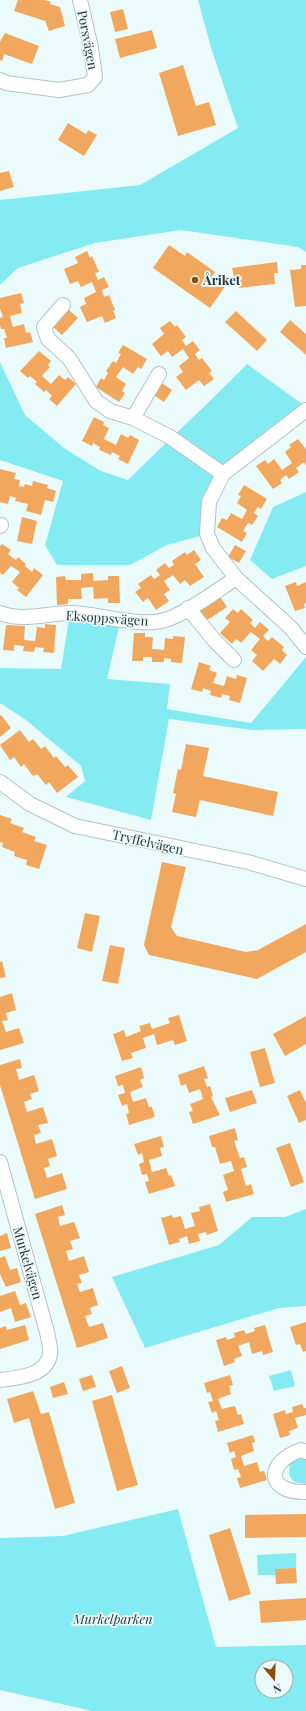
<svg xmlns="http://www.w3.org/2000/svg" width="306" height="1711" viewBox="0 0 306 1711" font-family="'Playfair Display',serif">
<rect width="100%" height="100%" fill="#ebfbfc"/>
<path fill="#85ebf2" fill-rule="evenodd" d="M198,0H306V252L298,247L181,230L95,243L18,268L0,285V200L140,185L238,128L212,51Z
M0,362L25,415L64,448L101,471L128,480C167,441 208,404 247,364L306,407L223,474L207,534L167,545L130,565H57L45,545L63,481L0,460Z
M306,492V566L272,579L250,560L273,507Z
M70,613L121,619L107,679L170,684L167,709L251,723L306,657V729L252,730L169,719L151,820L66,797L85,781L81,766L26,720L0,703V668L61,669Z
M306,1209V1306L279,1308L145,1348L112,1277L219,1245L252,1217H285Z
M291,1370L295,1386L274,1391L269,1376Z
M300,1458L306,1459V1484L294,1482L289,1475L290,1462Z
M178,1509L216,1647L306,1645V1711H92L0,1690V1538L63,1536ZM262,1667H286V1691H262Z
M296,1553V1568L276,1569V1575H258L257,1555Z"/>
<path fill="#f1a75e" d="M18,0H44L51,2L50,4L60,7L65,26L49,31L45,20V21L14,11Z
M123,9L128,29L115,32L110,12Z
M152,30L157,48L120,58L115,39Z
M5,33L39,46L32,64L4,54L2,61L0,60V42Z
M183,65L196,106L209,102L216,125L178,136L159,73Z
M68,123L86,134L88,130L97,135L84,156L58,140Z
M9,171L14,187L0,191V173Z
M169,245L185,256L187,252L215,272L212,276L226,285L210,308L153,268Z
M87,251L90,258L92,256L99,272L95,273L98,280L104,277L109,287L102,290L104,297L109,295L115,310L113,311L116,318L105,323L102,316L87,322L80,307L86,304L84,298L96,292L92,282L81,287L78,281L70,284L64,269L78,263L75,257Z
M277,262L278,273H274L275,284L239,288L237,277H234L232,268Z
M301,265H306V306L295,307L290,270L301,269Z
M21,293L24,303L20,304L22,313L10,316L13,327L24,324L26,333L30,332L33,342L6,348L4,338H7L4,329H1L0,325V318L3,317L0,309V298Z
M67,308L78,318L62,335L52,326Z
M236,311L267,340L257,351L225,322Z
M290,320L306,334V355L280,332Z
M170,321L175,327L177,325L186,337L182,340L186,346L193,341L200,350L195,354L199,360L202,358L212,371L209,373L214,379L204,386L199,380L186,390L176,377L183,372L179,366L189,358L183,349L172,357L168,351L161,356L152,344L164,334L160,328Z
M123,345L147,359L141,369L138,367L133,374L123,367L116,377L126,384L122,391L125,393L119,402L96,387L101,378L104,380L108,373L106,371L113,361L116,363L121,354L118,353Z
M39,351L51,361L48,365L50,367L42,376L51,384L59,375L65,380L68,377L76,384L57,406L49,399L52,396L46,390L44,392L35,384L37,382L30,376L28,378L20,371Z
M160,382L172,390L164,402L152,394Z
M94,417L104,422L103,425L109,428L104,439L116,445L121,434L128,438L130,435L139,440L128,464L118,459L120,456L112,452L111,455L99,450L100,447L93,443L92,446L82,441Z
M298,439L306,449V466L304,462L296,468L299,472L289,479L286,475L280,480L282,483L273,489L256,466L265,460L268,464L274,459L282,470L292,463L285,452L291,447L289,445Z
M0,469L16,473L14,479L20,480L19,486L24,487L25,484L32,486L33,481L48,485L47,488L56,491L53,502L45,500L41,515L26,511L28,504L15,501L16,498L10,496L8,504L0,502Z
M244,485L267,499L261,509L258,507L254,513L258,516L252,525L248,523L243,531L247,533L242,542L217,527L222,518L227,520L231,513L242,519L247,510L237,503L241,496L238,495Z
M22,517L37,521L32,544L17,541Z
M2,544L11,550L8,554L16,560L18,557L26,564L25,566L32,572L34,568L43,575L26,597L17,590L19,588L12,582L20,572L11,566L3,575L0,573V546Z
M235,545L246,551L239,563L228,557Z
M194,550L201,560L195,564L204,577L190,586L185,580L180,584L173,575L164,581L170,590L164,594L169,601L156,610L148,598L143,602L135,592L141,588L138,584L151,575L154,579L160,575L156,570L165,563L169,568L174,565L172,561L185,552L187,555Z
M93,573V581L108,580V576H119L120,603H108V598L94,599L93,587L81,588L82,599H68V604L57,605L56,577L65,576L66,580H81V574Z
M296,582L297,586L306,582V603L304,604L305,608L295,611L285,586Z
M219,595L227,607L206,621L198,609Z
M233,609L238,613L241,609L253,620L250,623L255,628L260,622L269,630L263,636L268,641L272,637L284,647L282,650L287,655L280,664L274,659L263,671L252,661L257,655L251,650L260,639L251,632L241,643L236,639L232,644L220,633L230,622L225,618Z
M45,624L56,625L54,653L43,652L44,648L35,647L34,652L23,651L24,646L14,645V651L3,650L6,625L25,626L24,640L35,641L37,627L45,628Z
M134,633H145V637H153L152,649L164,650L165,638L173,639V636L185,637L182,663L171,662V659L164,658V662H152V657H143V661H132Z
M199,662L211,666L209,670L217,673L213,683L224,686L227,676L236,679L237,675L247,678L240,703L229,700L230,696L222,694L221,698L210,695L211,691L203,688L202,692L191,689Z
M1,715L11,728L0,737V716Z
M20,730L29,742L33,739L41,749L45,746L54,758L56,756L65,767L68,765L78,777L57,793L49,782L46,785L37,774L33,776L24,764L21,767L14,757L10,760L0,745Z
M186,744L209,748L203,776L278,792L273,816L200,800L196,817L172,812L176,794L173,793L178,769L181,770Z
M0,815L12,819L10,823L24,828L22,832L36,837L34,841L47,845L39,869L26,865L27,860L14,856L15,852L2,847L3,843L0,842Z
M162,862L186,867L171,927L177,936L246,952L258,950L306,924V952L257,979L149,955L144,945Z
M85,913L100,916L92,952L77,948Z
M110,945L125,948L118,984L102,981Z
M2,961L6,977L0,978V962Z
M12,993L16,1010L6,1013L8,1020L2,1021L6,1032L19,1028L24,1043L0,1050V997Z
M179,1015L187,1041L175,1045L173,1040L157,1045L154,1034L143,1038L146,1048L131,1053L133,1058L122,1061L113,1034L124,1030L126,1037L141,1031L139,1026L150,1023L152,1029L170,1023L168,1018Z
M306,1016V1044L285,1056L273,1034Z
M265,1048L275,1083L260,1087L250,1052Z
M20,1059L22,1068L16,1069L19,1080L34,1075L39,1091L30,1094L32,1099L24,1102L27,1112L43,1107L48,1123L38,1125L41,1133L34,1135L36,1144L52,1139L57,1156L48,1159L50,1166L44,1168L47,1178L62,1173L67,1189L35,1199L0,1085V1065Z
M204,1066L208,1078L204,1079L207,1087L210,1086L213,1096L211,1097L220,1115L193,1124L189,1112L193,1111L190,1104L203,1099L200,1089L189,1093L186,1084L181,1086L178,1075Z
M141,1067L144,1078L140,1080L143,1087L130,1092L133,1102L146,1098L149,1107H152L155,1117L129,1125L126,1114L129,1113L127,1104L122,1106L118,1095L125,1093L123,1085L118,1086L115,1076Z
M252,1090L257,1103L230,1112L225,1098Z
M300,1090L306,1103V1120L299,1123L287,1096Z
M235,1128L238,1140L234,1141L240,1158L244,1157L247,1167L241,1169L246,1186L251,1184L254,1194L226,1202L223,1192L228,1190L223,1175L234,1171L231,1161L220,1164L215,1147H212L209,1136Z
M161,1136L164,1147L160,1148L162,1156L149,1160L152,1172L166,1168L169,1176L171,1175L175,1186L149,1194L145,1182L149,1181L147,1174L142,1175L139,1164L144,1162L142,1153L138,1155L134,1144Z
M290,1143L304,1182L291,1187L276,1148Z
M210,1204L218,1231L207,1235L206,1232L198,1234L200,1241L189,1244L187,1236L179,1239L180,1242L169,1245L161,1218L172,1215L173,1218L181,1216L185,1229L195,1226L191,1213L200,1211L199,1207Z
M62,1205L65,1215L58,1217L60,1226L74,1222L80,1238L70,1241L73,1249L66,1251L69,1261L84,1256L89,1272L79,1275L82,1283L77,1284L80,1292L93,1288L98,1305L90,1308L92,1314L85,1316L89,1327L103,1323L108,1338L77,1348L35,1214Z
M7,1233L11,1248L0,1251V1236Z
M5,1256L10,1270L17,1268L21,1282L6,1287L0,1274V1258Z
M15,1291L20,1305L26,1303L31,1317L15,1322L11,1308L0,1312V1296Z
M306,1322V1351L303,1352L300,1344L296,1345L290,1327Z
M25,1325L29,1340L0,1349V1328L6,1326L7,1330Z
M265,1325L273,1352L263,1355L262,1351L252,1354L249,1342L238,1346L242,1356L234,1359L235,1362L224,1366L216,1340L226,1337L227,1340L235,1337L234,1333L244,1330L246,1334L255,1331L254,1328Z
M122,1366L130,1388L117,1393L109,1371Z
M92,1375L96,1387L83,1391L79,1379Z
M230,1375L233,1385L229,1386L231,1394L218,1399L222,1409L235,1406L238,1415L241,1414L244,1424L218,1432L215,1421L219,1420L216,1411L212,1413L208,1402L213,1401L210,1392L207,1393L204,1383Z
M64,1382L68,1394L53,1398L50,1387Z
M33,1391L41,1414L49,1412L75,1503L55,1509L29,1418L14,1423L7,1399Z
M112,1395L138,1485L117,1491L92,1401Z
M302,1404L304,1408H306V1415L295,1418L298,1428L289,1431L290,1435L280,1438L273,1414L285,1410L286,1414L293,1412L292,1407Z
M253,1435L255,1442L252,1443L254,1451L241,1456L244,1466L257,1462L260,1472L264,1471L267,1480L240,1488L237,1478L241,1477L238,1469L234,1470L231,1459L236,1457L234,1451L230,1453L227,1443Z
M306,1514V1537L245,1538V1515Z
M230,1528L251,1594L229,1601L209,1535Z
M296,1568L297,1583L276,1584L275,1569Z
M306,1598V1620L261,1623L259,1601Z"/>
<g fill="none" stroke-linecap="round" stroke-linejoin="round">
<g stroke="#b4c3c4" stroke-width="16">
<path id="street" d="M0,80L6,83L59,90L88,85L95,77L91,48L80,0
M63,305L44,327L48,339L69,358L96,401L110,411L133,418
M159,374L133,418L170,437L223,474
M306,410L223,474L209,502L207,534L213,548L236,578L291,628L306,647
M0,526L1,525
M188,608L214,640L234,660
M0,613C22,622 48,613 70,613C97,613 139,628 165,620C184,615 218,590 236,578
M0,782L30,804L75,826L248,862L306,879
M0,1162L47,1332C48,1339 51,1347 50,1354C47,1376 17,1378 0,1380
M306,1452L301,1450C266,1462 265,1493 306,1492"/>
</g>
<use href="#street" stroke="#fff" stroke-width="14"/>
</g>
<circle fill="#895006" stroke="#ebfbfc" stroke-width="1.5" cx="195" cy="280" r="4"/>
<g text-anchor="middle" stroke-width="3.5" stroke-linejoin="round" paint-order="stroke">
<g font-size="13" fill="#2f3536" stroke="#ebfbfc">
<text transform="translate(88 40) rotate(79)" y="5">Porsvägen</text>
<text transform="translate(107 618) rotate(4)" y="5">Eksoppsvägen</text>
<text transform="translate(148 842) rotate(13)" y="5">Tryffelvägen</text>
<text transform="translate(28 1263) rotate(74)" y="5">Murkelvägen</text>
</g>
<g font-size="13" font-weight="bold" fill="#2f3536" stroke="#ebfbfc" text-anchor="start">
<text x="203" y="285">Åriket</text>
</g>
<g font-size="13" font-style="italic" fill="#253e40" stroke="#ebfbfc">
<text x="113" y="1624">Murkelparken</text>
</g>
</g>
<g transform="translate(274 1679) rotate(161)"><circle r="19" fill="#ebfbfc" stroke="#a0acad"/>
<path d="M0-3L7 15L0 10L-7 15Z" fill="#895006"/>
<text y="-6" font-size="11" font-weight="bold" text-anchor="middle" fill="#2f3536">N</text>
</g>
</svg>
